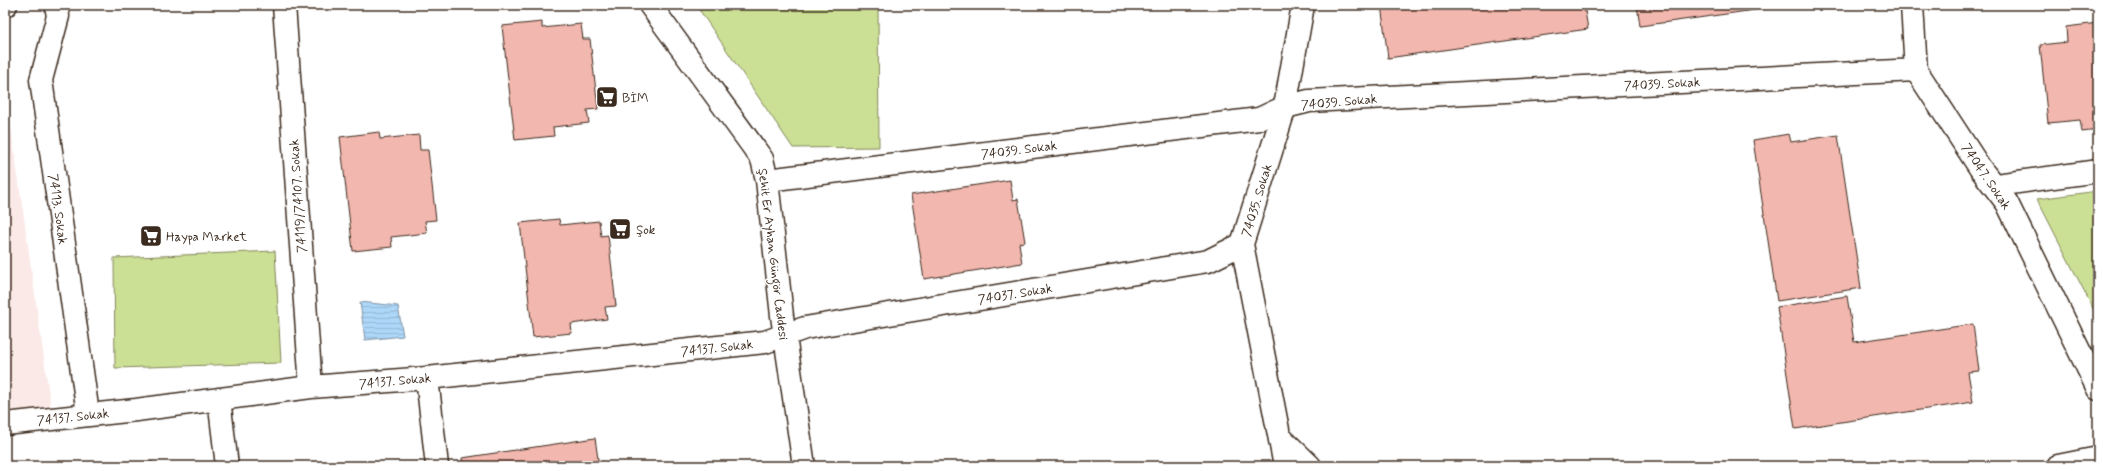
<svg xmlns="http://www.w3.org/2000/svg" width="2103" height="471" viewBox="0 0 2103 471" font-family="Mynerve,sans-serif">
<defs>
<pattern id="water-rules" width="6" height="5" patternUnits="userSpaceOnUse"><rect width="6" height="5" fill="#add6f8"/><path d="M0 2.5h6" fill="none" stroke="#96b8d4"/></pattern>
</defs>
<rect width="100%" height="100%" fill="#fff"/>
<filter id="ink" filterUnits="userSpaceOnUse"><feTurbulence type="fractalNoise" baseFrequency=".025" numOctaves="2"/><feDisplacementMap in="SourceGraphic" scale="8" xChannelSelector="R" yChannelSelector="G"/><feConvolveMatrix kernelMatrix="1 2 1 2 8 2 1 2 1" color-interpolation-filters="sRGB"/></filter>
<g filter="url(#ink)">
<path fill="#fbe9e7" d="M5,85L51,408L5,413Z"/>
<path fill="#cbe095" stroke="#83855a" d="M696,5H878L879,147L793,148Z
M2098,191V318L2037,199Z
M275,251L281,363L115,368L114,258Z"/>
<path fill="url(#water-rules)" stroke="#7f91a1" d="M360,302L398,306L403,336L365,340Z"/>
<path fill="#f2b7ae" stroke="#3b2a1e" d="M1381,5H1584L1588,29L1388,58Z
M1637,5H1791L1640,26Z
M542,22V28L581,24L583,39H590L598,109L587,110L589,123L553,127L554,136L515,140L502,26Z
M2098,23V130L2082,132L2080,120L2048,123L2040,45L2067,42L2066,27Z
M379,132L380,139L419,135L420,150H428L436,220L425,221L427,233L391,237L392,247L353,251L340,137Z
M1789,134L1791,142L1838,135L1861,288L1777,301L1753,140Z
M1010,180L1013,200L1018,199L1025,242L1019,243L1022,263L924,279L911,195Z
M559,219L560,225L599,221L601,236L608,235L616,306L605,307L607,319L571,324L572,333L533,337L520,223Z
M1847,296L1854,342L1973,324L1979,371L1968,372L1973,402L1795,429L1777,307Z
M595,438L599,466H463L462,458Z
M153,462L154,466H125Z"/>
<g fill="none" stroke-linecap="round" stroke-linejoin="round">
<g stroke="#3b2a1e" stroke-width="25">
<path id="minor" d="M5,5H6
M56,5L58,16L41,80L88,414
M284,5L311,387
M1912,5L1916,70L1980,168L2007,203L2098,389
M767,180L1259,119L1285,107L1309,101L1916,70
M1996,185L2098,171
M427,378L437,466
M219,399L227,466
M5,424L136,410L311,387L427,378L765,342L805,328L1208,261L1242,244
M1280,437L1310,466
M1285,466L1242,244L1285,107L1303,5
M2058,466L2098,458"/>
</g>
<g stroke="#3b2a1e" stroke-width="25">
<path id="tertiary" d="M650,5L762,159L767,180L782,316L804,466"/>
</g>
<use href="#minor" stroke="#fff" stroke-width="22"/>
<use href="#tertiary" stroke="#fff" stroke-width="22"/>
</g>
</g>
<defs>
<g id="supermarket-square" transform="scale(1.15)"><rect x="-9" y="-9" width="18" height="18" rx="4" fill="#3b2a1e" stroke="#fff"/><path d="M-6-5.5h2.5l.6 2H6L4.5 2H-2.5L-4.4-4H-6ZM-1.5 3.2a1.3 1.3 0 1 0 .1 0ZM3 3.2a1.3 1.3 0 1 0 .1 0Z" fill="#fff"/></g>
</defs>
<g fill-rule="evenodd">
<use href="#supermarket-square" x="607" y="97"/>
<use href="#supermarket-square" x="620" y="229"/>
<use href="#supermarket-square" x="151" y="236"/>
</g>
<g text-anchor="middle" stroke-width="3" stroke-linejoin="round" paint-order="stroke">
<g font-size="13" fill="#3b2a1e" stroke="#fff">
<text transform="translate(1662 83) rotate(-3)" y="5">74039. Sokak</text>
<text transform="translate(1339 101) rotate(-5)" y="5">74039. Sokak</text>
<text transform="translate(1019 149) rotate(-7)" y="5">74039. Sokak</text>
<text transform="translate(1987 176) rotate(56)" y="5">74047. Sokak</text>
<text transform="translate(297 196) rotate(-94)" y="5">74119/74107. Sokak</text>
<text transform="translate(1256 200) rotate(-73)" y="5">74035. Sokak</text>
<text transform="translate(59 209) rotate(82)" y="5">74113. Sokak</text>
<text transform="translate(774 254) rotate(83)" y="5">Şehit Er Ayhan Güngör Caddesi</text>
<text transform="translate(1015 293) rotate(-9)" y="5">74037. Sokak</text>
<text transform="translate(717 347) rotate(-6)" y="5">74137. Sokak</text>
<text transform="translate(395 380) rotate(-5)" y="5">74137. Sokak</text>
<text transform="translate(73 416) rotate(-6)" y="5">74137. Sokak</text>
</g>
<g font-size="13" fill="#3b2a1e" stroke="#fff" text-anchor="start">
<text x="622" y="102">BİM</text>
<text x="636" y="234">Şok</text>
<text x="166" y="241">Haypa Market</text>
</g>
</g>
<rect width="2103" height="471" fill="none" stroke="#fff" stroke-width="20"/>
<rect x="10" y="10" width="2083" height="451" fill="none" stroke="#3b2a1e" stroke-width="1.5" filter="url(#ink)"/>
</svg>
